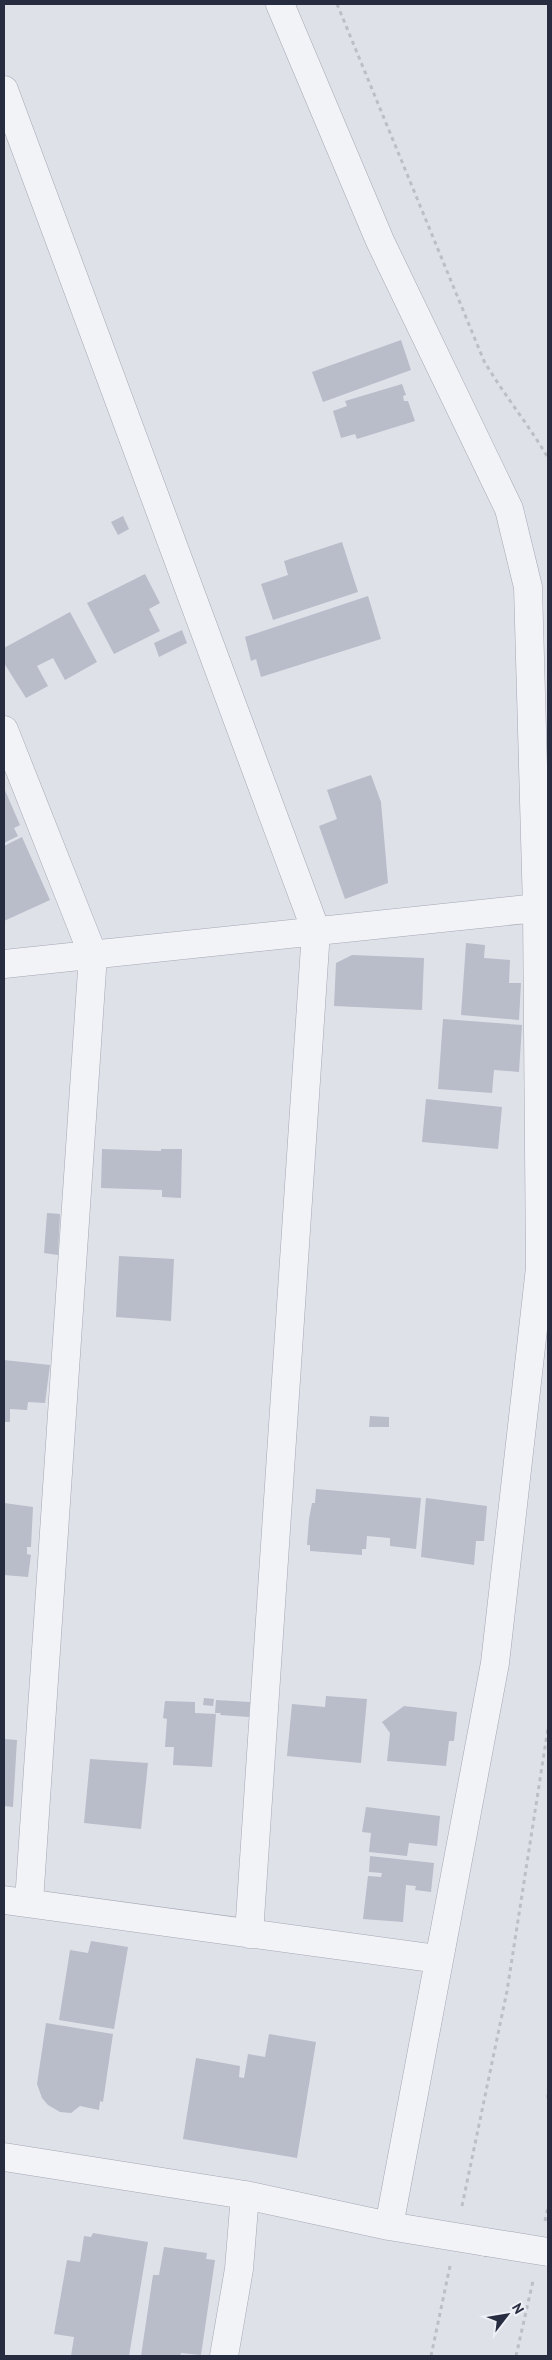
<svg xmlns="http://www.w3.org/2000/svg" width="552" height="2360" viewBox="0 0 552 2360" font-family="'PT Sans',sans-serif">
<rect width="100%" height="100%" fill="#dfe1e9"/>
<path fill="#b9bcc9" d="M401,340L411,370L323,402L312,372Z
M402,384L406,395L403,396L404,401H408L415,421L357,439L355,434L341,438L333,411L347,406L345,401Z
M123,516L129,529L118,535L111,522Z
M342,542L358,592L273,620L261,584L288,575L284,561Z
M145,574L160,603L149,609L160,631L114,654L87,603Z
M368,596L381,639L261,677L256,659L251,661L245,637Z
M70,612L97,662L65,680L53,658L37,666L48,686L26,698L4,663V648Z
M182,630L187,643L159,657L154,643Z
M371,775L381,802L388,883L345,899L319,826L337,819L327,790Z
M4,788L20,825L14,828L18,836L4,843Z
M22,837L50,900L4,921V846Z
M466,943L485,945L484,958L510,960L509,983H521L519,1020L461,1015Z
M352,955L424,958L422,1010L334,1006L336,963Z
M443,1019L522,1025L519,1072L494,1070L492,1093L438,1089Z
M426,1099L502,1107L498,1149L422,1142Z
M102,1149L161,1151V1149H182L181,1198L162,1197V1190L101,1188Z
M47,1213L60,1214L58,1255L44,1253Z
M119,1256L174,1259L171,1321L116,1317Z
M4,1360L50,1365L45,1403L28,1402L27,1410L10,1409V1422H4Z
M370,1416L389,1417V1427H369Z
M316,1489L421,1498L416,1549L390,1546V1538L367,1536L366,1549H362V1555L310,1551V1545H307L309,1519L312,1503H315Z
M426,1498L487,1506L484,1541H476L474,1565L421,1557Z
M4,1503L33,1507L31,1547H27V1554L31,1555L28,1577L4,1575Z
M326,1696L367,1699L361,1763L287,1756L292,1704L325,1707Z
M204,1698L214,1699L213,1706L203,1705Z
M216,1700L250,1702L249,1717L220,1715L221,1713H215Z
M165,1701L195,1702V1713L216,1714L212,1767L173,1765L174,1747H165L167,1719L163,1718Z
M404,1706L457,1712L454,1741H449L446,1766L387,1761L390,1733L382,1722Z
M4,1739L17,1740L13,1807L4,1806Z
M90,1759L148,1763L141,1829L84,1823Z
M366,1807L440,1816L437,1846L409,1843L407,1856L369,1852L371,1833L362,1832Z
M370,1856L434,1863L431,1892L415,1890L416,1886L406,1885L403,1922L363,1919L368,1876L381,1877L382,1873L369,1872Z
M91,1941L128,1947L114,2029L59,2020L70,1950L88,1953Z
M46,2023L113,2034L103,2102L100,2101L99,2110L80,2106L71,2113L60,2112L48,2105L42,2098L37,2084Z
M269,2034L316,2042L297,2158L183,2139L196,2058L240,2066L239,2077L244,2078L248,2054L265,2057Z
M93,2233L148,2242L129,2356H71L74,2337L54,2334L67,2260L80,2262L84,2236L91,2237Z
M164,2247L207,2253L206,2259L215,2260L201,2355L181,2353L180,2356H141L153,2275H159Z"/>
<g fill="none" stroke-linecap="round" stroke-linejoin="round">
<g stroke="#a4a7b3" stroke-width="29">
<path id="minor" d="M280,4L380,241L509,509L528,587L537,908L540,1268L495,1663L389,2226
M4,90L316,931L249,1934
M4,730L93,955L29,1902
M4,964L537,908
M4,1900L438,1959
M4,2157L245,2195L389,2226L486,2242
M224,2356L239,2269L245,2195"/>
</g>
<path stroke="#bdbfc7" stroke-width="3" stroke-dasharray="4 4" stroke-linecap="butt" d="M337,4L484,361C504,395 529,425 548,458
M548,2095V2098
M462,2206L507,1991L548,1728
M545,2221L548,2207
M431,2356L450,2266
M516,2356L533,2281"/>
<use href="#minor" stroke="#f2f3f7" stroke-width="28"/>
<g stroke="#a4a7b3" stroke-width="29" stroke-linecap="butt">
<path id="minor-bridge" d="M486,2242L548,2252"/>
</g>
<use href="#minor-bridge" stroke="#f2f3f7" stroke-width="28"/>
</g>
<rect width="552" height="2360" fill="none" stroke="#272c40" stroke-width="10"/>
<g transform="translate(507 2315) rotate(59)" stroke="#eef0f6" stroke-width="4" paint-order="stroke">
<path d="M0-4L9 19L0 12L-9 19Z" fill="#272c40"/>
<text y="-8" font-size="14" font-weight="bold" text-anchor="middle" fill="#272c40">N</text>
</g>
</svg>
